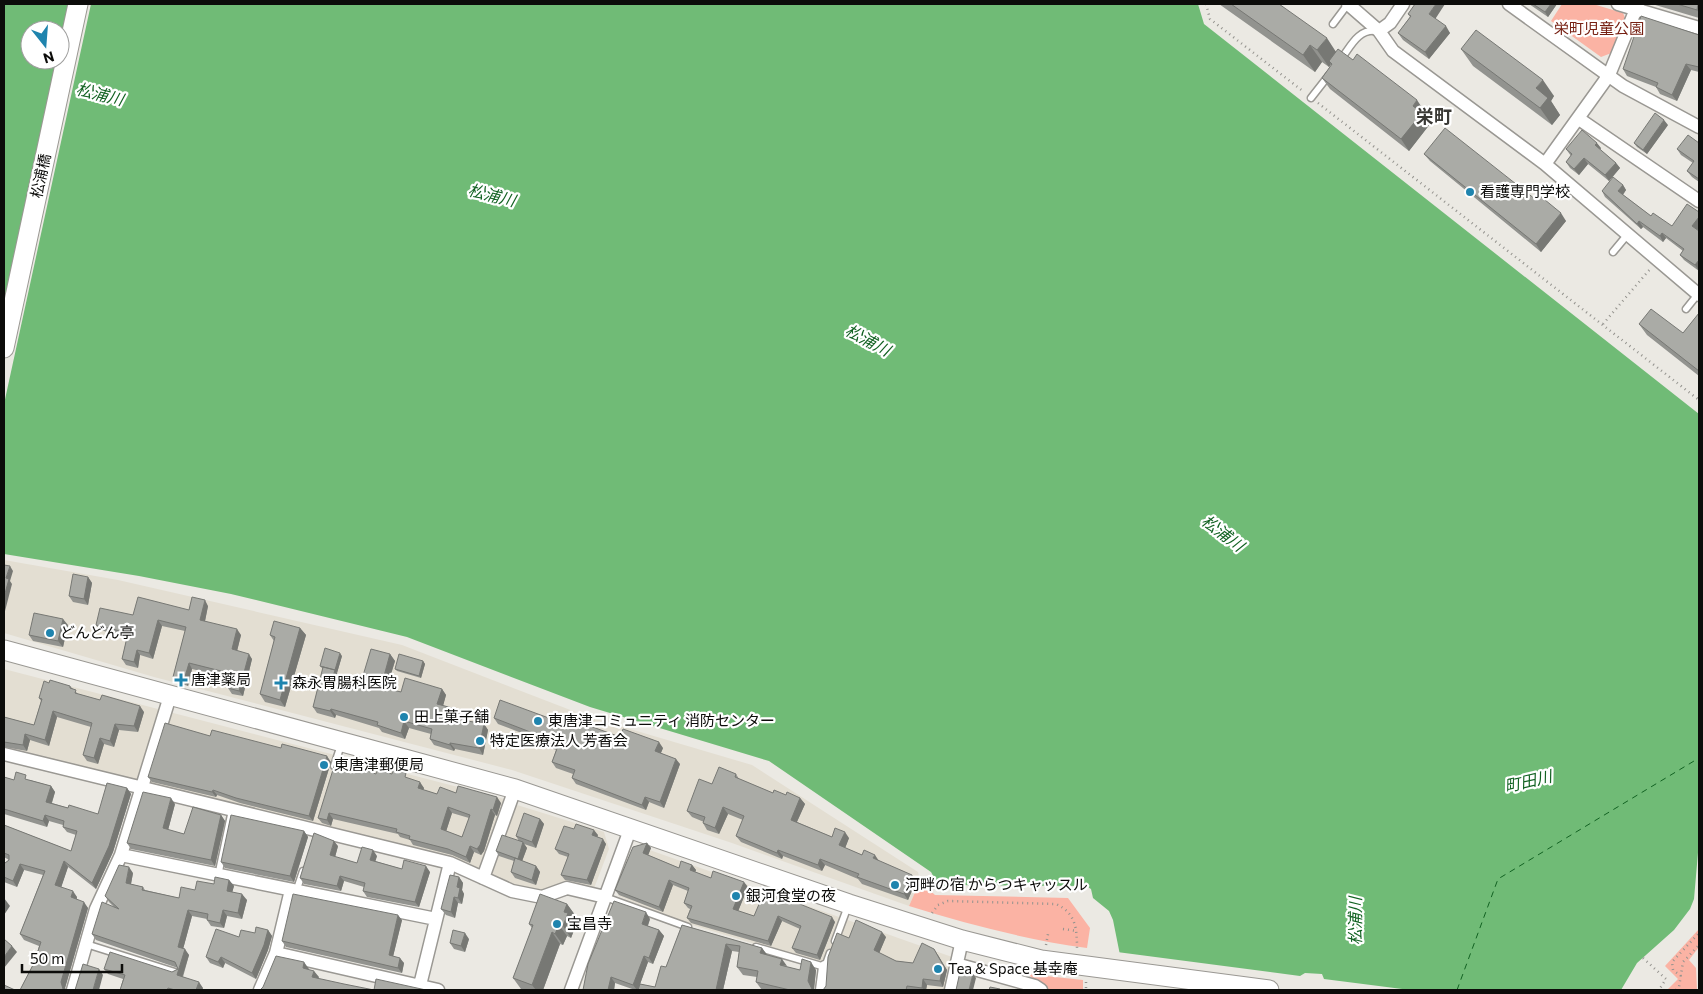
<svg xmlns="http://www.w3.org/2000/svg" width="1703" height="994" viewBox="0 0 1703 994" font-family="Commissioner,'Noto Sans JP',sans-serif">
<rect width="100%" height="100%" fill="#ebe9e3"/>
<path fill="#e3ded2" d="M4,560L118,580L402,645L586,716L752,765L918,872L920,881L909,906L732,843L512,770L154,677L4,633Z
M4,669L504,799L478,872L4,750Z
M514,804L604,832L609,849L593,891L536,894L489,876Z
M644,848L952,957L947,990H826L828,966L689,924L618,896L636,851Z"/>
<path fill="#fbb3a4" d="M1562,4H1593L1623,13L1626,20L1614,52L1601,57L1551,21Z
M920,881L935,895L1068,898L1090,928L1087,948C1026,940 968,924 909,906Z
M1699,929V947L1689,960L1696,968L1697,990H1667L1678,979L1665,966Z
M1027,974L1083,980V990H1050Z"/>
<path fill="#70bb76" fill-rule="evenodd" d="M4,4H1198L1204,24L1699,414V841L1694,899L1690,909L1674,930L1637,963L1621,990H1127L1113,920L1109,911L1093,898L1091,889L1086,886L949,885L945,888C935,888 936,880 931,872L769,761L590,707L407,637L231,594L139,576L4,554ZM30,30H60V60H30Z"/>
<path fill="#ebe9e3" d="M70,4H91L4,404V309Z
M1117,952L1300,976L1305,973L1322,974L1324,979L1410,990H1124Z"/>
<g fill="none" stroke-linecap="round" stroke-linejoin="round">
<path stroke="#126222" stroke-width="1" stroke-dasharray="6 5" stroke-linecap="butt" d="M1457,990L1498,879L1699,758"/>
<g stroke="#9a9893" stroke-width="9">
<path id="lane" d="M1333,24L1348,4
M1341,59C1351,46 1358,29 1376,31
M1311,98L1329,75
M1613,252L1628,234
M1686,309L1698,294
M334,766L341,745
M218,876L232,810
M297,889L303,871
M605,897L688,927
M835,941L848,906
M86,944L178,973
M756,947L825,967L830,953"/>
</g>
<g stroke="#9a9893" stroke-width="15">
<path id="street" d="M1348,4L1379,31L1393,51L1545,164L1699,295
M1509,4L1623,86L1699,127
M1618,4L1699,28
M1379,31L1390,23L1403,4
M1579,119L1699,201
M1545,164L1609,75L1638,4
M4,754L450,863L512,891L542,897L567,888L605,897
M121,855L436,919
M483,878L515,789
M276,953L438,990
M956,964L1035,986L1041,990
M420,985L450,863
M73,990L96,909L121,855L170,696
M260,990L276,953L291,890
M571,990L631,827
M822,990L825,967
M951,990L962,940"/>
</g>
<g stroke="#9a9893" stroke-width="21">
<path id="secondary" d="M4,348L78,4
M4,650L515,789L849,904L962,940L1041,960L1269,990"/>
</g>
<path stroke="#94938e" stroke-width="2.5" stroke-dasharray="1 4" stroke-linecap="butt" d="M1206,4L1210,19L1304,92
M1318,103L1699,400
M1603,324L1651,268
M932,913L938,905L948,901L1056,904C1076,913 1077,929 1077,949
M1063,929L1077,931
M1046,945L1048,934
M1643,958L1666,979L1659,990
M1681,976L1673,970L1672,962L1699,933
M1086,982V990
M1676,990L1679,987L1683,962L1699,945"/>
<use href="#lane" stroke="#fff" stroke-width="6"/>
<use href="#street" stroke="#fff" stroke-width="12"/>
<use href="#secondary" stroke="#fff" stroke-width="19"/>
</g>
<path fill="#92938f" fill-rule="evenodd" d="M1219,4H1279L1336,52L1425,112L1423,114L1430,124L1409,151L1330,89L1322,78L1331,65V64L1329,67L1322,62L1315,72Z
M1529,4H1557L1548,17Z
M1652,4H1699V18Z
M1408,14L1435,19L1450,33L1429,59L1403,40L1398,33L1410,17Z
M1699,35V72L1691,70L1677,101L1660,94L1656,87L1627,76L1623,69Z
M1461,49L1554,96L1551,101L1560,115L1552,125L1473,66Z
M1668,125L1647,154L1637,147L1634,143Z
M1699,143V182L1692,177L1687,171L1693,163L1681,155L1677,149Z
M1601,148L1600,150L1616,163L1620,168L1609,181L1588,164L1579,175L1570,168L1566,162L1571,156L1566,149Z
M1424,154L1535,199L1566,221L1541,252L1430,161Z
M1623,185L1626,190L1623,195L1651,216L1672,226L1699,212V227L1698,230L1699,271L1684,260L1680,255L1683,251L1666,238L1663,242L1643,227L1641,229L1605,197L1602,191Z
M1699,313V376L1647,335L1639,324L1683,333Z
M88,577L92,583L88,605L73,602L69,596Z
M208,606L205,621L241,635L237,651L252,659L243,696L232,694L228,688L230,681L224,680L221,676L192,669L188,686L176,682L173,677L185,631L162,626L153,659L140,655L138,668L126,665L122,659L127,637L100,630L96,625L189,610Z
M68,625L63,647L33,641L29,635Z
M300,628L306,635L285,707L265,702L260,694L274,641L270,635Z
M390,654L395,661L387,688L401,692L442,689L446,695L443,705L464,717L463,720L484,724L488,730L483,755L455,749L454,751L434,745L430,739L431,734L409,728L405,739L382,732L379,728L336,715L335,718L317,713L313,707L323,669L320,666L342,656L337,673L336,672L339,677L337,685L351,689Z
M423,661L425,664L421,678L397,671L395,669Z
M49,683L70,686L78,694L144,712L138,732L119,730L114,747L104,744L98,764L87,761L83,755L91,727L57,717L49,746L30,740L27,751L4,747V717L34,725L41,701L39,698Z
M494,718L565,724L578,726L663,748L661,753L680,764L664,808L649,802L646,810L576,784L572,778L573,774L556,768L552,762L556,750L541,744L537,739L498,724Z
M210,736L331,762L313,821L240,803L217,795L216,797L152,782L148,777Z
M376,774L410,779L424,788L423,790L437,794L456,793L501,803L497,816L495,815L484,851L481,855L474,852L470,863L452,855L413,845L410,840L400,837L398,834L333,819L331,826L322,823L318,818ZM452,813L469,818L462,837L446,831Z
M736,774L739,779L773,793L800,798L805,804L797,822L832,837L849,838L845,848L912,875L916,881L908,900L862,884L858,879L825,865L822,871L783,856L782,859L741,842L736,836L743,820L728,814L719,834L707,830L703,823L704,822L692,817L687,811Z
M4,777L14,780H30L51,786L55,792L52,803L68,808L98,814L127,788L131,794L113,852L96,889L68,867L61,887L77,897V900L88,908L65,988L66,990H20L34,963L39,946L24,940L20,934L43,875L24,870L17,887L4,882V863H5L9,860L4,857V825L71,851L76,835L67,832L63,827V825L49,821L47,827L4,814Z
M175,804L168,830L184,834L221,815L225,821L215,866L131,849L127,843Z
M540,819L544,824L536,848L524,844L527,848L522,861L536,866L540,872L536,885L515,878L511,872L514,861L499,856L496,851L519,841L516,836Z
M574,829L598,835L597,836L606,844L591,885L565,880L561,875L568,857L559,854L555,849Z
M304,831L308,837L294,882L225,868L221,862Z
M647,843L651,848L648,855L679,868L692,865L696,870L695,872L711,878L748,887L738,911L754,916L765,890L835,922L820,960L796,953L792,948L800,929L782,921L771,946L691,923L687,918L690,909L688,908L684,903L688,891L673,885L663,912L619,895L615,890Z
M338,846L335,857L357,863L377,856L375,861L402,869L430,872L419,907L367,897L363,891L364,887L344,881L341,891L304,884L300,878Z
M133,873L131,884L143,887L145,890L179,898L195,890L229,880L234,886L232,892L247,900L242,919L227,916L224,928L211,926L207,920V919L192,916L183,949L189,955L183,977L203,988L202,990H120L123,979L108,974L104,969L172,972L178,969V968L96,940L92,934L114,907L109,902L105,896Z
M459,877L463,883L462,890L464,894L462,904L458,903L455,918L446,915L441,909Z
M567,904L575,915L573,921L576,925L571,938L567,936L563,945L560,944L543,990H524L521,989L513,978L532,928L529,924Z
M650,919L648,926L659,930L664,936L653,964L648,962L640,984L655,987L666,967L682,925L762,948L767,955L787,967L800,970H816L814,989V990H762L756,982L757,977L743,975L737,967L739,952L732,951L723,990H638L640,985L638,990H635L615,983L614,990H583Z
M402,920L393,956L404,963L402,973L286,947L282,941Z
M268,930L272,936L268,950L256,979L225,963L223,968L210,963L206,957L239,937Z
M886,937L879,953L896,961L913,963L938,955L947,970L943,987L927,985L926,990H823L826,986L849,938Z
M469,939L465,952L454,949L450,943Z"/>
<path fill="#777874" d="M1436,4H1445L1434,21L1429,14Z
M1551,4H1557L1548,17L1545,12Z
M1698,4H1699V13L1697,10Z
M1446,26L1450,33L1429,59L1425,52Z
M1327,38L1338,55L1329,61L1331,64L1329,67L1317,50Z
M1310,45L1322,62L1315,72L1303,55Z
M1686,64L1691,70L1677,101L1672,95Z
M1543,80L1554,96L1551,101L1560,115L1552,125L1540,108L1536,88Z
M1417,100L1425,112L1423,114L1430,124L1409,151L1401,139L1413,106Z
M1664,120L1668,125L1647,154L1643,150Z
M1597,143L1601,148L1599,151L1595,145Z
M1584,158L1588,164L1579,175L1574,169Z
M1616,163L1620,168L1609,181L1605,175Z
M1623,185L1626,190L1621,197L1618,191Z
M1561,213L1566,221L1541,252L1536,244Z
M1699,217V227L1696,232L1692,226Z
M1639,221L1643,227L1641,229L1637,224Z
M1662,233L1666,238L1663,242L1660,236Z
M1699,260V271L1695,265Z
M10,566L13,571L10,581L12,584L4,615V597L6,578Z
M88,577L92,583L88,605L84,599Z
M205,600L208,606L204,626L200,620Z
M63,619L68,625L63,647L58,641Z
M158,620L162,626L153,659L149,653Z
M300,628L306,635L285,707L280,700Z
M237,629L241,635L236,655L232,649Z
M137,650L140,655L138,668L134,662Z
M340,653L342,656L337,673L335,670Z
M249,654L252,659L243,696L239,691Z
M390,654L395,661L385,693L381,687Z
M423,661L425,664L421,678L419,676Z
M189,663L192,669L188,686L184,680Z
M335,670L339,677L336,690L331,683Z
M442,689L446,695L442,710L437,704Z
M140,706L144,712L138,732L134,726Z
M331,709L336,715L335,718L330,711Z
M460,710L464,717L462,725L457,719Z
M53,711L57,717L49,746L45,740Z
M404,721L409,728L405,739L401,733Z
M115,724L119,730L114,747L110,741Z
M484,724L488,730L483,755L479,748Z
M25,734L30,740L27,751L23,745Z
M100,738L104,744L98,764L94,758Z
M659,742L663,748L659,757L655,751Z
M450,743L455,749L454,751L450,745Z
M327,756L331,762L313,821L309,816Z
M676,759L680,764L664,808L660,802Z
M420,782L424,788L422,794L418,788Z
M51,786L55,792L50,808L46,802Z
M127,788L131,794L113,852L96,889L92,883Z
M213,790L217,795L216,797L212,792Z
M497,797L501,803L497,816L493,810Z
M645,797L649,802L646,810L642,805Z
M171,798L175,804L167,834L163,828Z
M800,798L805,804L795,826L791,820Z
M448,807L452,813L445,835L441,829Z
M723,807L728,814L719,834L715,828Z
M491,809L495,815L484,851L481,855L477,849Z
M329,813L333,819L331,826L327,820Z
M45,815L49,821L47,827L43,821Z
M221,815L225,821L215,866L211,860Z
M540,819L544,824L536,848L532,842Z
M594,830L598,835L596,840L592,835Z
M304,831L308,837L294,882L290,876Z
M845,832L849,838L844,851L839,845Z
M603,839L606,844L591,885L587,880Z
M334,841L338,846L334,861L330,855Z
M523,842L527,848L521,864L518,859Z
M647,843L651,848L647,858L643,853Z
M470,846L474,852L470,863L466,857Z
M373,850L377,856L374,866L370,860Z
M778,850L783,856L782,859L777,853Z
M875,855L879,861L873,858Z
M820,859L825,865L822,871L818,865Z
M64,861L68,867L60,891L55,885Z
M20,864L24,870L17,887L13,881Z
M692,865L696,870L694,875L690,870Z
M426,866L430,872L419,907L415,902Z
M536,866L540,872L536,885L532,880Z
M129,867L133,873L130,889L126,883Z
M912,875L916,881L908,900L904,894Z
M340,876L344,881L341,891L337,886Z
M459,877L463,883L462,890L464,894L462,904L458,898L457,887Z
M229,880L234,886L231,897L227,891Z
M669,880L673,885L663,912L659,907Z
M744,882L748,887L737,914L733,909Z
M73,891L77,897L75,903L71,897Z
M242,894L247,900L242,919L238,913Z
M454,897L458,903L455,918L451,912Z
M4,898L10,906L4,915Z
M84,902L88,908L65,988L66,990H63L61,982Z
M567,904L575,915L573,921L576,925L571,938L563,926L564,912Z
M188,910L192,916L182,953L178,947Z
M223,910L227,916L224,928L220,923Z
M646,912L650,919L646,930L642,924Z
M398,915L402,920L392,961L389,955Z
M778,916L782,921L771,946L768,941Z
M832,917L835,922L820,960L817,955Z
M559,925L567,936L563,945L555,934Z
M268,930L272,936L268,950L256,979L252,973Z
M659,930L664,936L653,964L649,958Z
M552,932L560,944L543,990H536L532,985Z
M882,932L886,937L878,956L874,950Z
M465,933L469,939L465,952L461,946Z
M726,944L732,951L723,990H716Z
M12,946L17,952L4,968V957Z
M762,948L768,956L760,953Z
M185,949L189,955L181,981L177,975Z
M934,949L947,970L943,987L940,981Z
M644,956L648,962L638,990H637L633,985Z
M221,957L225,963L223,968L218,962Z
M400,958L404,963L402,973L398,968Z
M782,959L787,966L780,965Z
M304,962L309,969L307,975L303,968Z
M811,962L816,970L814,989V990H811L808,981Z
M99,969L103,975L99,990H93Z
M314,971L319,977L317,983L312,977Z
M973,974L976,978L973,990H969Z
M611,977L615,983L614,990H608Z
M923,979L927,985L926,990H924L922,988Z
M199,982L203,988L202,990H196Z"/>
<path fill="#aaaba6" stroke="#777874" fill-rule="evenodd" d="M1231,4H1279L1327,38L1317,50L1310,45L1303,55Z
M1415,4H1436L1429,14L1446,26L1425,52L1398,33L1411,16L1408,14Z
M1533,4H1551L1545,12Z
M1677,4H1698L1697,10Z
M1641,16L1699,35V67L1686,64L1672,95L1656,87L1658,83L1623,69Z
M1476,30L1543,80L1536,88L1548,98L1540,108L1461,49Z
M1338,49L1353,60L1357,54L1417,100L1413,106L1422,113L1401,139L1322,78L1332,64L1329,61Z
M1655,113L1664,120L1643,150L1634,143Z
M1445,128L1535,199L1539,195L1561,213L1536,244L1424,154Z
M1582,130L1597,143L1595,145L1616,163L1605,175L1584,158L1574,169L1566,162L1572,154L1566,149Z
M1688,135L1699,143V179L1687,171L1694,161L1677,149Z
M1613,177L1623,185L1618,191L1651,216L1653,213L1672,226L1687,204L1699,212V217L1692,226L1699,231V260L1695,265L1680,255L1684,249L1662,233L1660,236L1639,221L1637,224L1602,191Z
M1651,309L1683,333L1699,313V371L1639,324Z
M4,565L10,566L6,578L9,579L4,597Z
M73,574L88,577L84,599L69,596Z
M138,597L189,610L192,597L205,600L200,620L237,629L232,649L249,654L239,691L228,688L231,677L220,674L221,671L189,663L184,680L173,677L186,627L158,620L149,653L137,650L134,662L122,659L128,633L96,625L100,608L133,615Z
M34,613L63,619L58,641L29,635Z
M274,621L300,628L280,700L260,694L275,637L270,635Z
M325,648L340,653L335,670L320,666Z
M371,649L390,654L381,687L401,692L405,678L442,689L437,704L460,710L457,719L484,724L479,748L450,743V745L430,739L432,729L404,721L401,733L377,725L378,722L331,709L330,711L313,707L323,667L335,670L331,683L351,689L354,677L362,679Z
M399,654L423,661L419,676L395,669Z
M50,680L70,686V688L76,690L75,693L100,700L102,695L140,706L134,726L115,724L110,741L100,738L94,758L83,755L92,723L53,711L45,740L25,734L23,745L4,742V717L34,725L42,699L39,698L44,681L49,683Z
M500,700L565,724L566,722L578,726L579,722L620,737L623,729L659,742L655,751L676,759L660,802L645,797L642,805L572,778L575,770L552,762L558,746L537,739L538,735L494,718Z
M165,723L210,736L212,730L281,748L282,744L327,756L309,816L236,798L213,790L212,792L148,777Z
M336,760L376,774L377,770L392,774L393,770L406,773L405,777L420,782L418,788L437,794L440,787L456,793L458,786L497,797L493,810L491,809L480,845L477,849L470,846L466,857L448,849L409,839L410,836L396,832L397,829L329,813L327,820L318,818ZM448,807L470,815L462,837L441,829Z
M719,767L736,774L735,777L773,793L774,790L786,795L787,792L800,798L791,820L832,837L835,828L845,832L839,845L862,855L864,850L875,855L873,858L912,875L904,894L857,877L859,874L820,859L818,865L778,850L777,853L736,836L744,816L723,807L715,828L703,823L705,817L687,811L699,779L712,784Z
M16,772L26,775L25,779L51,786L46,802L68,808L69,805L98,814L107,783L127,788L109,846L92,883L64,861L55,885L73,891L71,897L84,902L61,982L63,989L64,990H20L34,963L41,942L20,934L45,871L20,864L13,881L4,877V863H5L9,860V855L4,853V825L71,851L77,831L63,827L64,821L45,815L43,821L4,809V777L14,780Z
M143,792L171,798L163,828L184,834L193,807L221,815L211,860L127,843Z
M524,813L540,819L532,842L516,836Z
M231,815L304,831L290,876L221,862Z
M576,824L594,830L592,835L603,839L587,880L561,875L569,854L555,849L564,826L574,829Z
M314,833L334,841L330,855L357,863L362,847L373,850L370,860L402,869L404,860L426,866L415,902L363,891L365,883L340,876L337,886L300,878Z
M502,835L523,842L518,859L496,851Z
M647,843L643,853L679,868L681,861L692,865L690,870L711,878L713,871L744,882L733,909L754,916L765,890L832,917L817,955L792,948L801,926L778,916L768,941L687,918L692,906L684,903L689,888L669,880L659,907L615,890L633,847Z
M515,858L536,866L532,880L511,872Z
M119,865L129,867L126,883L143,887L142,890L179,898L181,887L195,890L197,881L214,884L215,877L229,880L227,891L242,894L238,913L223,910L220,923L207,920L208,914L188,910L178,947L185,949L177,975L199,982L196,990H175L168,988L167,990H120L125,975L104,969L110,952L172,972L178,969L175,962L92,934L102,902L119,909L105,896Z
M450,875L459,877L457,887L460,888L458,898L454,897L451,912L441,909Z
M293,894L398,915L389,955L400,958L398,968L282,941Z
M540,894L567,904L564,912L568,913L563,926L559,925L555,934L552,932L532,985L513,978L533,925L529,924Z
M614,901L646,912L642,924L659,930L649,958L644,956L633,985L611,977L608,990H583L588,964Z
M856,920L882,932L874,950L896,961L913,963L922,943L934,949L943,965L940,981L923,979L922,988L907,986L906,990H823L826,986L828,957L837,933L849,938Z
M682,925L762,948L760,953L782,959L780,965L800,970L802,959L811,962L808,981L812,989L811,990H790L756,982L758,971L737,967L740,946L726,944L716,990H638L640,984L655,987L661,966L666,967Z
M256,927L268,930L264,945L252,973L221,957L218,962L206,957L216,929L239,937L241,930L255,933Z
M453,930L465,933L461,946L450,943Z
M4,939L12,946L4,957Z
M276,956L304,962L303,968L314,971L312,977L344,984L374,990L376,979L426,990H260L263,987Z
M83,964L99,969L93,990H73H75Z
M960,972L973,974L969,990H956Z
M4,985L15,990H4Z
M990,987L1000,989V990H989Z"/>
<g fill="#1f84ae" stroke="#fff" stroke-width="2">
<circle cx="1470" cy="192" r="5"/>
<circle cx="50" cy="633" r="5"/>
<path d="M178.5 672.5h5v5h5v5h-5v5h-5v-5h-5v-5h5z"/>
<path d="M278.5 675.5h5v5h5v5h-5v5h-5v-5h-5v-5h5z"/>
<circle cx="404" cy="717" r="5"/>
<circle cx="538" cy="721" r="5"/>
<circle cx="480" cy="741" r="5"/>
<circle cx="324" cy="765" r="5"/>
<circle cx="895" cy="885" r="5"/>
<circle cx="736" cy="896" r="5"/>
<circle cx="557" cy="924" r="5"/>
<circle cx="938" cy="969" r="5"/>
</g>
<g text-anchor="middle" stroke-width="4.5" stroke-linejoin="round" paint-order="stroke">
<g font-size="15" fill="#772113" stroke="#fff">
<text x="1599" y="34">栄町児童公園</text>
</g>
<g font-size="15" fill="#0c0c0a" stroke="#fff">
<text transform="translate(41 176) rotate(-78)" y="5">松浦橋</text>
</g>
<g font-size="15" fill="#0c0c0a" stroke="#fff" text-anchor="start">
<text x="1480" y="197">看護専門学校</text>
<text x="60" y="638">どんどん亭</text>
<text x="191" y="685">唐津薬局</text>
<text x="292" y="688">森永胃腸科医院</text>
<text x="414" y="722">田上菓子舗</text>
<text x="548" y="726">東唐津コミュニティ 消防センター</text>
<text x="490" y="746">特定医療法人 芳香会</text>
<text x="334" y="770">東唐津郵便局</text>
<text x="905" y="890">河畔の宿 からつキャッスル</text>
<text x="746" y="901">銀河食堂の夜</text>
<text x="567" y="929">宝昌寺</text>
<text x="948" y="974">Tea &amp; Space 基幸庵</text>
</g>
<g font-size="16" font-style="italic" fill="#126222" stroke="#fff">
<text transform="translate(100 94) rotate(14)" y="6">松浦川</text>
<text transform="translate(492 195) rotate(14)" y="6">松浦川</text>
<text transform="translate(868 340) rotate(28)" y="6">松浦川</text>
<text transform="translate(1223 533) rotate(37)" y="6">松浦川</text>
<text transform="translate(1528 781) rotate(-13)" y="6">町田川</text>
<text transform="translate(1355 921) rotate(-90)" y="6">松浦川</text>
</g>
<g font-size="18" font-weight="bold" fill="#3a3935" stroke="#fff">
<text x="1434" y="123">栄町</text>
</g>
</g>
<rect width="1703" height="994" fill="none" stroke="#0c0c0a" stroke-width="10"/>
<g transform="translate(45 45) rotate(163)"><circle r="24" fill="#ffffff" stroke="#9e9e9d"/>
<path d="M0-4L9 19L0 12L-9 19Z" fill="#1f84ae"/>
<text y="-8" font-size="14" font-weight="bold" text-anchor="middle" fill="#0c0c0a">N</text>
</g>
<path d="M22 964v8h100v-8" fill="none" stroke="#0c0c0a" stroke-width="2.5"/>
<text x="30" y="964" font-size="15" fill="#0c0c0a" stroke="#ffffff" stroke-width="4" paint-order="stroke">50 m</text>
</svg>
